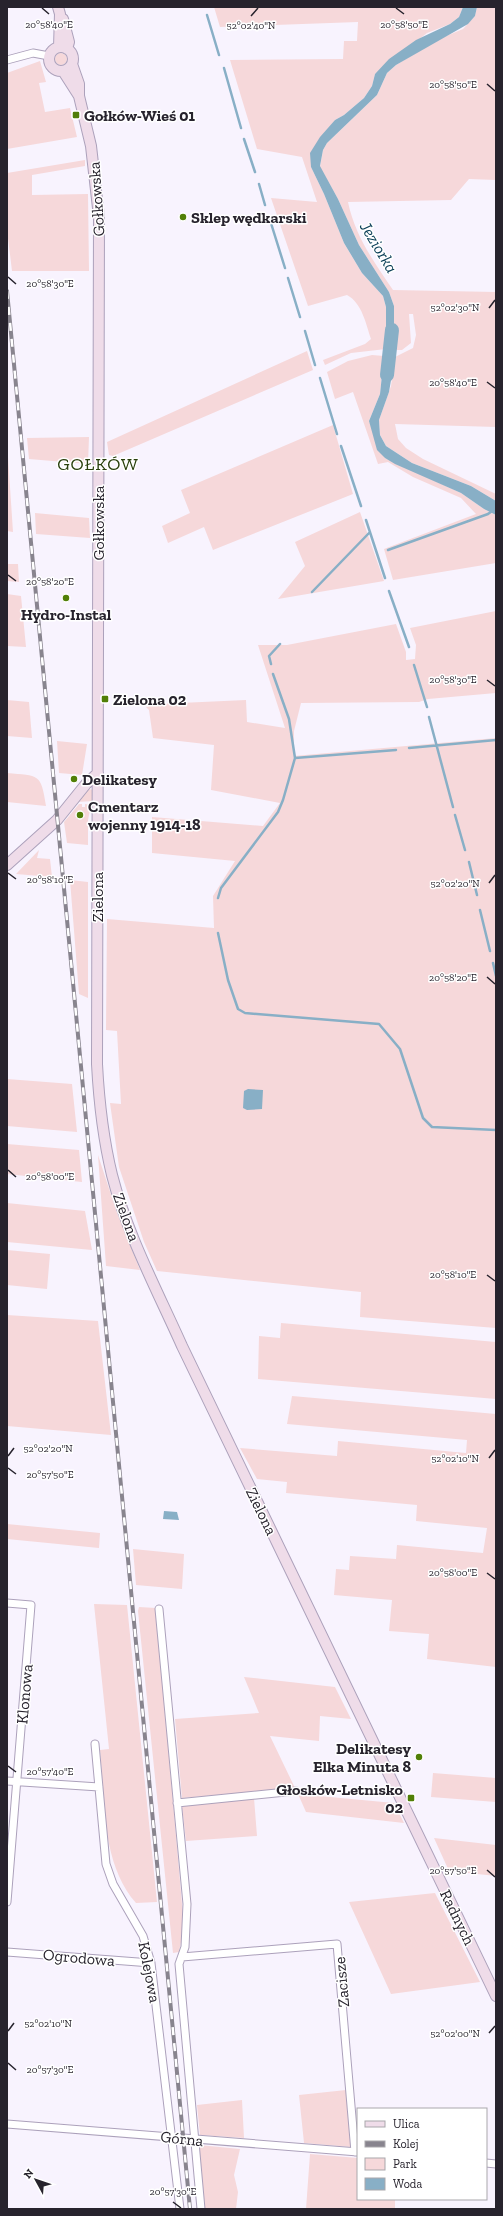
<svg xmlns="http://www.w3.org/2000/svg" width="503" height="2216" viewBox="0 0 503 2216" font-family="'Zilla Slab',serif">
<rect width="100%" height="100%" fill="#f8f3fe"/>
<path fill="#f6d8da" d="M214,7H463L459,17L450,24L427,33L375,74L372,86L364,98L344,115L335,120L311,167L324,194L344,243L362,273L383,296L386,307V349L351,353L325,365L323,360L365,344L371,339C366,324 362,303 347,295L308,306L271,198L317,202L302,157L257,149L230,60L343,59L344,41H357L358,22L220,27Z
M477,7H496V180L469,179L451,200L348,202C355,236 374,262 393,290L496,292V427L395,424L398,439L406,448L423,459L496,494V501L471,486L412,463L386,446L380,435L379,420L391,386L395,357L413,348L416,335L413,314H409L411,343L402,350H394V306L389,292L359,245L338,199L320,167L323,150L327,143L377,95L387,73L396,65L439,39L463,29L475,16Z
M55 59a6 6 0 1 1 12 0a6 6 0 1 1-12 0Z
M40,61L46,82L39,83L45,112L70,108L77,137L7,149V73Z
M85,160V166L32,175V195L88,194L89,271H12L7,230V173Z
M307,351L313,370L113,456L109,455L107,442Z
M372,355L384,356L380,394L369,421L385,458L461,493L484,509L496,515V563L393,580L384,549L476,514L461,498L413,477L388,462L378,464L353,392L335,399L327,372L348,361Z
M333,425L353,494L213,550L204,527L168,543L162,526L190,513L181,490Z
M89,437L88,464L29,459L27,438Z
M7,453L8,457L13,532L7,531Z
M360,512L384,581L278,599L305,566L295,542Z
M35,513L89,518L90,538L36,534Z
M7,564H18L19,582L7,581Z
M7,594L21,596L26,647L7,646Z
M496,611V693L428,699L419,702L301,703L294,731V756L496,738V1328L360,1317L361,1292L157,1271L144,1242L119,1167L110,1103L121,1104L117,1031L106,1030L107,919L214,928L213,896L235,861L152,853V817L263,826L280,803L211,790L214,745L153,738L149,710L146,707L158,704L246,700L247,722L285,728L258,645H287L396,624L406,652V660L415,659L416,645L410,628Z
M7,700L29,702L32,738L7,736Z
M57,741L87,744L82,775L59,773Z
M7,773C39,776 41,773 46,806L7,802Z
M88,789L94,790V801L77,802Z
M79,804H82V807H85V804L91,805L88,820V845L67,843L64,822Z
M39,850L37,858L50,859L52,877L16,874Z
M70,880L88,882V998L79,994Z
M7,1079L72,1084L77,1132L7,1126Z
M7,1144L79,1150L82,1182L7,1174Z
M98,1155L117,1213L140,1270L106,1266Z
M7,1203L85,1211L92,1250L7,1242Z
M7,1250L50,1254L47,1289L7,1285Z
M7,1315L98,1321L111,1435L7,1426Z
M281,1323L496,1342V1399L258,1379L259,1336L280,1338Z
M292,1396L496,1414V1667L427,1659L429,1634L389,1631L392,1600L334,1595L336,1569L349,1570L350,1556L396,1559L397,1545L483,1553L487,1528L416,1521L417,1505L286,1493L287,1482L257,1479L240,1448L337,1456L338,1441L466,1453L467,1440L287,1424Z
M7,1524L100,1533L99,1548L7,1539Z
M133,1549L184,1554L182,1589L136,1585Z
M94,1604L127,1605L157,1902L136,1903C101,1863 105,1801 100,1750L109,1749Z
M139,1607L156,1608L184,1927L179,1952L173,1953L138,1611Z
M244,1677L335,1687L351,1719L320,1716L319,1741L270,1736L295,1788L182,1798L175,1719L259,1713Z
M433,1773L496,1778V1802L431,1797Z
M298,1794L394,1803L404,1823L306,1812Z
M254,1798L257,1836L186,1841L182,1806Z
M434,1838L496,1845V1876L449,1871Z
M435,1893L480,1982L391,1994L349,1902Z
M346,2090L351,2147L304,2143L299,2095Z
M242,2100L244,2138L200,2135L197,2105Z
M199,2145L240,2149L234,2175L238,2192L236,2209H205Z
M310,2154L358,2158V2199H395V2209H306Z"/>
<path fill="#88afc6" d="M463,7H477L475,16L468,24L396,65L387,73L377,95L327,143L323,150L320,166L338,199L359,245L389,292L394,306V350L386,349V307L383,296L362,273L344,243L324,194L311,167L310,153L320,137L335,120L344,115L364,98L372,86L375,74L389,59L416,40L450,24L459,17Z
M384,356L395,357L389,392L379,420L380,435L386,446L412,463L471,486L496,501V515L484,509L461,493L395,464L385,458L377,450L369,421L380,394Z
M248,1089L263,1090L262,1109L247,1110L243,1108L244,1091Z
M164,1511L177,1512L179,1520L163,1519Z"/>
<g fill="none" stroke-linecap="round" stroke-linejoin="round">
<path stroke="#88afc6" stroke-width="2.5" d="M207,15L219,55
M224,68L241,128
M244,139L255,172
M259,184L265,205
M270,220L285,268
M288,278L300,317
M305,331L315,365
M320,378L337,434
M341,446L361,506
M366,520L385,578
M388,550L488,514L496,508
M389,591L409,647
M312,592L370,532
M271,664L269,656L280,644
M414,665L427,707
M273,674L289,719L295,758
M429,717L453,807
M409,748L496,740
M455,815L465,850
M469,862L477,895
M218,898L221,888L278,812L283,800L295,758L396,750
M480,910L490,951
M218,933L228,980L238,1009L245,1013L379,1024L400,1049L423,1118L432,1127L496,1130
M493,963L496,976"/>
<path stroke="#88afc6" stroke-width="14" d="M387,375L392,330"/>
<g stroke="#aca1bb" stroke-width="9">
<path id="street" d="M7,60L33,53L49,56
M7,1603L31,1605L7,1902
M159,1609L187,1904L185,1947L179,1964L201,2209
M95,1744L106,1864L113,1884L143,1936L151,1963L180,2209
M7,1781L99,1787
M177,1803L296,1791
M7,1952L151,1963
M182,1957L337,1944L355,2152
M7,2124L358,2152
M486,2163L496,2164"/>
</g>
<g stroke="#aca1bb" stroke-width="12">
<path id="secondary" d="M58,7L60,14L59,47
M63,19L69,42L67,49
M49 59a12 12 0 1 1 24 0a12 12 0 1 1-24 0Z
M72,64L79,84V96L91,146L99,217L97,1064C99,1102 103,1138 112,1175C127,1234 157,1290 182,1346L496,1996
M63,71L79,96
M7,865L57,820L86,784L98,773"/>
</g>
<use href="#street" stroke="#fff" stroke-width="7"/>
<use href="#secondary" stroke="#efdce9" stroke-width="10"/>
<g stroke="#88848e" stroke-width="4">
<path id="rail" d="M7,291L190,2209"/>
</g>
<use href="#rail" stroke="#fff" stroke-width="2.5" stroke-dasharray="8" stroke-linecap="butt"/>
</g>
<path fill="none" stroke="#27232d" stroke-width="1.5" d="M42,8L49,14M396,8L404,14M251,16L258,8M487,84L495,91M8,277L16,284M489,308L495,300M487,382L495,388M8,575L16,581M487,680L495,686M8,873L16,879M489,883L495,875M487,977L495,984M8,1170L16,1177M487,1275L495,1281M8,1456L14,1448M489,1458L495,1450M8,1468L16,1474M487,1573L495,1579M8,1766L16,1772M487,1870L495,1877M8,2031L14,2023M489,2033L495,2026M8,2063L16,2070M173,2202L181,2208"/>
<g fill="#517f07" stroke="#fff" stroke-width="1.5">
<rect x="72" y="111" width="8" height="8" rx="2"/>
<circle cx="183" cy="217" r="4"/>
<circle cx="66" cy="598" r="4"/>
<rect x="101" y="695" width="8" height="8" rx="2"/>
<circle cx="74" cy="779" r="4"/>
<circle cx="80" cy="815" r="4"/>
<circle cx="419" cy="1757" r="4"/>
<rect x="407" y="1794" width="8" height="8" rx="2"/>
</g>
<g text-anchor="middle" stroke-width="3" stroke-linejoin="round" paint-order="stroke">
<g font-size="16" font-weight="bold" fill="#27232d" stroke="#fff" text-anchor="start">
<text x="84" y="121">Gołków-Wieś 01</text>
<text x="191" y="223">Sklep wędkarski</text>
<text x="66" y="620" text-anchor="middle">Hydro-Instal</text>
<text x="113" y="705">Zielona 02</text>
<text x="82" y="785">Delikatesy</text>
<text x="88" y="812">Cmentarz<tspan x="88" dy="18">wojenny 1914-18</tspan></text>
<text x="411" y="1754" text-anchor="end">Delikatesy<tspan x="411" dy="18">Elka Minuta 8</tspan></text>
<text x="403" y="1795" text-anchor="end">Głosków-Letnisko<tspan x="403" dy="18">02</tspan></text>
</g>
<g font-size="16" fill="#27232d" stroke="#fff">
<text transform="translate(96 199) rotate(-94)" y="6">Gołkowska</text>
<text transform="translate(98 523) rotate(-90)" y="6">Gołkowska</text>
<text transform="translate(97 897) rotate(-90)" y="6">Zielona</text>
<text transform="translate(127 1217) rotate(70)" y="6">Zielona</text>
<text transform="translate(262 1511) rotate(64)" y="6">Zielona</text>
<text transform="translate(24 1694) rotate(-85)" y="6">Klonowa</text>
<text transform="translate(458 1917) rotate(64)" y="6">Radnych</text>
<text transform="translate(79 1957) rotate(5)" y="6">Ogrodowa</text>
<text transform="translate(150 1972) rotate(79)" y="6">Kolejowa</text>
<text transform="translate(341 1982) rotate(-95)" y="6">Zacisze</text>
<text transform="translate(182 2138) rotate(6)" y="6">Górna</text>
</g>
<g font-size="17" font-style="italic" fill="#073c55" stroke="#fff">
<text transform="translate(379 247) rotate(59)" y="6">Jeziorka</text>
</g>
<g font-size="18" letter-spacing="1" fill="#283f0c" stroke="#fff">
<text x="98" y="470">GOŁKÓW</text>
</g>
</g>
<g font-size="10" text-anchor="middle" fill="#27232d" stroke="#fff" stroke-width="3" stroke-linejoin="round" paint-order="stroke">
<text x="49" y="28">20°58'40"E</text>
<text x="404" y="28">20°58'50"E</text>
<text x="251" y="29">52°02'40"N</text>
<text x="453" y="88">20°58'50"E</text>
<text x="50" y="287">20°58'30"E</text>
<text x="455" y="311">52°02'30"N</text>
<text x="453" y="386">20°58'40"E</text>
<text x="50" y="585">20°58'20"E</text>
<text x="453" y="683">20°58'30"E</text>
<text x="50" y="883">20°58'10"E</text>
<text x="455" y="887">52°02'20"N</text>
<text x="453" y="981">20°58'20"E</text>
<text x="50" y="1180">20°58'00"E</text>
<text x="453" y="1278">20°58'10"E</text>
<text x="48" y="1452">52°02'20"N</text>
<text x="455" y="1462">52°02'10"N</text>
<text x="50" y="1478">20°57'50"E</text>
<text x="453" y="1576">20°58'00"E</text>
<text x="50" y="1775">20°57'40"E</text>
<text x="453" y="1874">20°57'50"E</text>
<text x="48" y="2027">52°02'10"N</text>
<text x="455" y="2037">52°02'00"N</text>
<text x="50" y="2073">20°57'30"E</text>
<text x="173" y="2195">20°57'30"E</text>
</g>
<rect width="503" height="2216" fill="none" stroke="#27232d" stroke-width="16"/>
<rect x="357" y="2108" width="130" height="92" fill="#ffffff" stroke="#a9a7ab"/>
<rect x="365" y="2121" width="20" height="6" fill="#efdce9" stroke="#a9a7ab"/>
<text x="393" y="2128" font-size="12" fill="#27232d">Ulica</text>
<rect x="365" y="2141" width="20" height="6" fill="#88848e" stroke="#a9a7ab"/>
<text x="393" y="2148" font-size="12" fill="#27232d">Kolej</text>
<rect x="365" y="2158" width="20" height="12" fill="#f6d8da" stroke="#a9a7ab"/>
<text x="393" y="2168" font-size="12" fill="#27232d">Park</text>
<rect x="365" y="2178" width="20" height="12" fill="#88afc6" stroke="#a9a7ab"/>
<text x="393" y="2188" font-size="12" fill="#27232d">Woda</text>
<g transform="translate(36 2180) rotate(310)" stroke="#ffffff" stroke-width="3" paint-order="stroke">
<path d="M0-3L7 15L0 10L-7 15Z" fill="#27232d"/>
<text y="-6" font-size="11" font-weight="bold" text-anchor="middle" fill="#27232d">N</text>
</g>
</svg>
